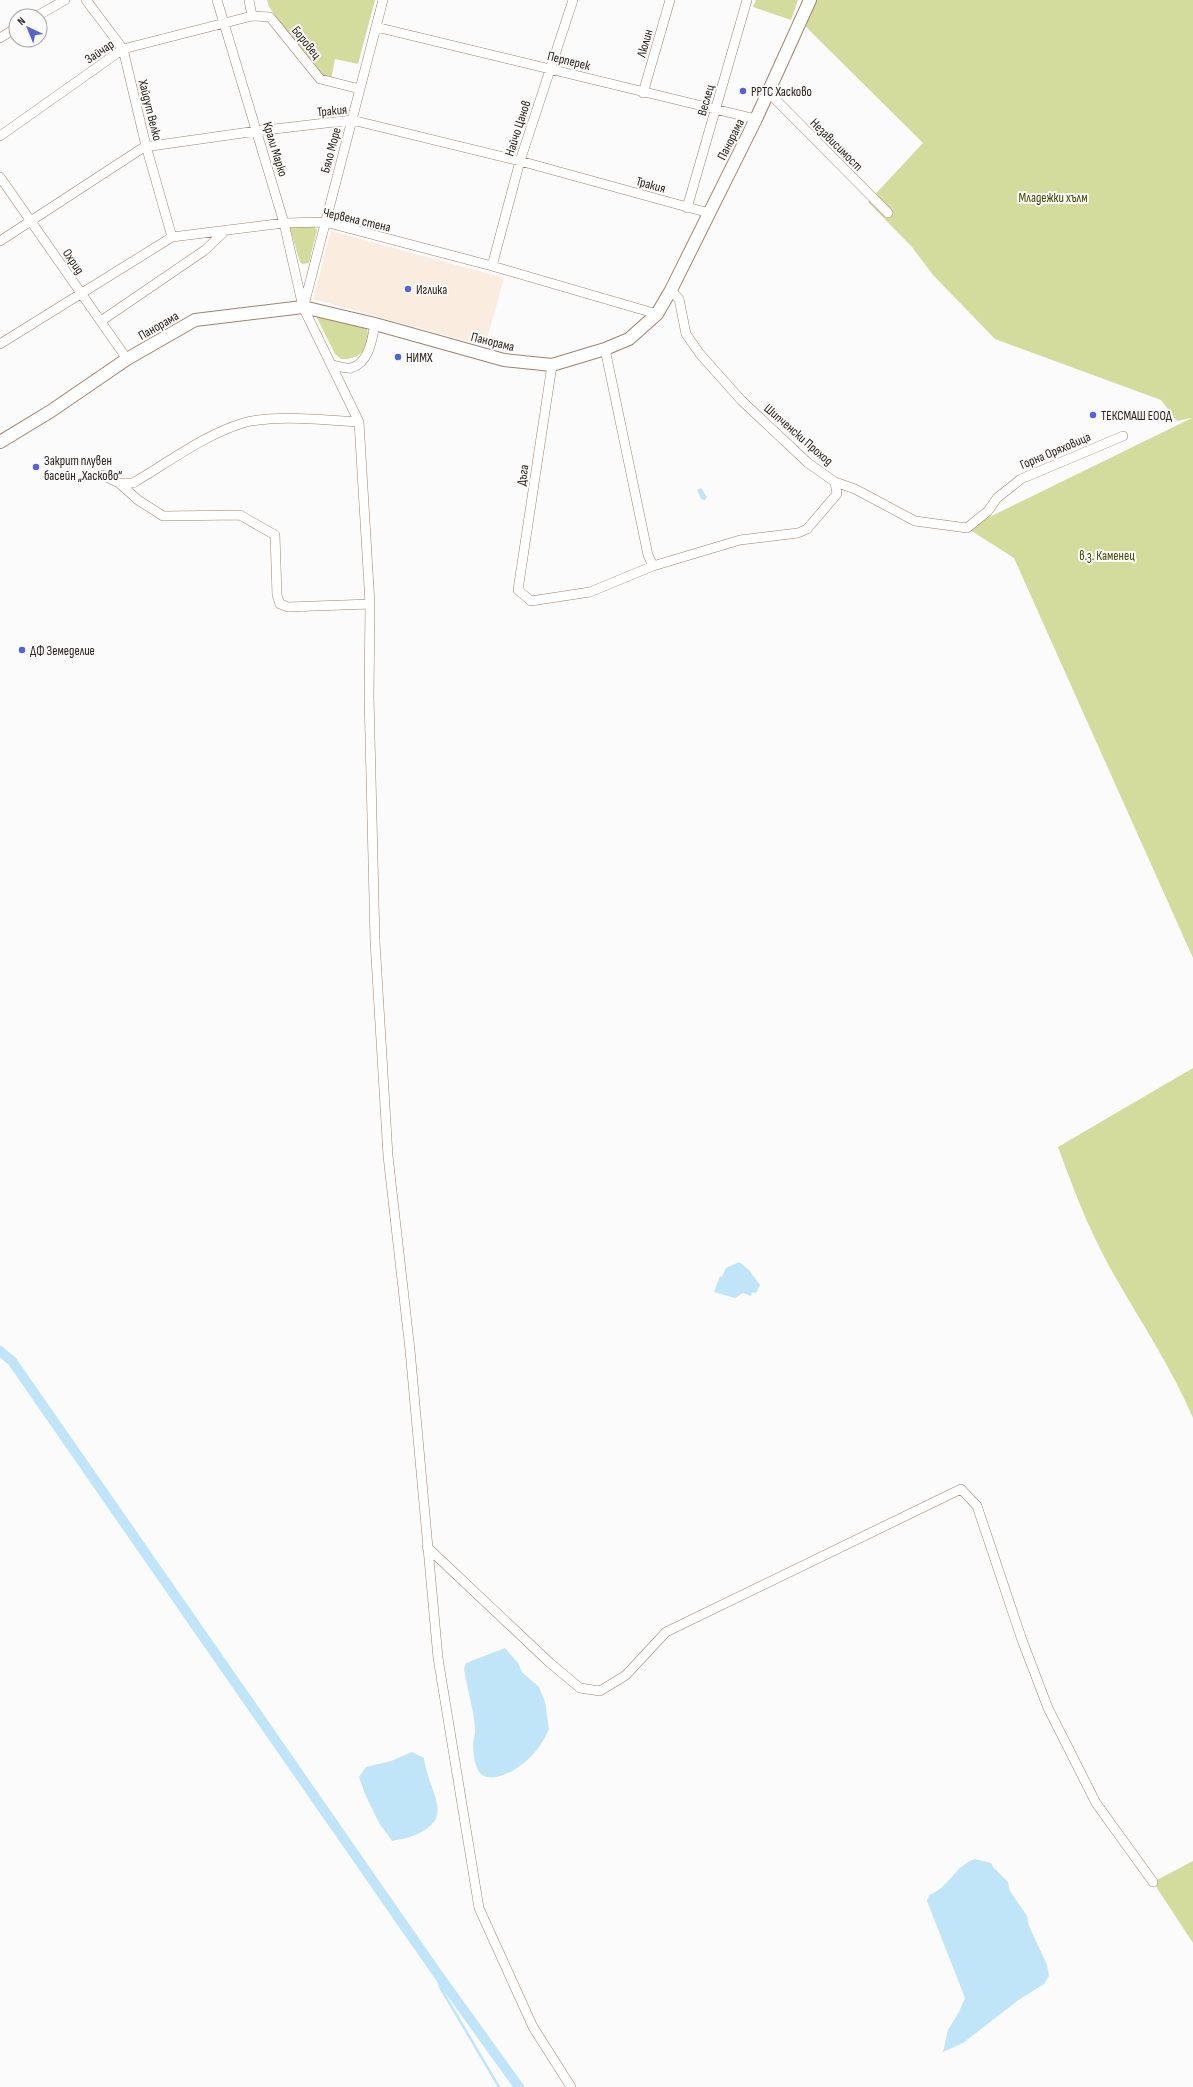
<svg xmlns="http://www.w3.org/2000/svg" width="1193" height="2087" viewBox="0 0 1193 2087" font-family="'Sofia Sans Condensed',sans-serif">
<rect width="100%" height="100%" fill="#fbfbfb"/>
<path fill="#fbece0" d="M331,231L504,278L485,346L313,299Z"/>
<path fill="#d3dc9c" d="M267,0H375L358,64L335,59L331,80L321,77L269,7Z
M756,0H798L791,20L753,7Z
M809,0H1193V958L1014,558L967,528L1192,418L1177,421L1161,400L995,339L933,275L912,247L868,202L923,143L800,21Z
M314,226L317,230L309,263L302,264L300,262L290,229L291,227Z
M318,315L366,328C376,346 358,361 341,359L335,354L317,318Z
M1193,1068V1418C1170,1364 1136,1315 1108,1264C1087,1225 1073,1188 1058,1147Z
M1193,1861V1943L1153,1882Z"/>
<path fill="#c0e5f9" d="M701,488L707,497L705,500L701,499L697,490Z
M739,1262L749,1270L760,1285L756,1293L752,1292L751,1296L743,1293L735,1298L714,1292L720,1276L722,1277L726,1268Z
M505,1648L518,1663L522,1672L539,1687L545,1702L549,1729C542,1747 526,1765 508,1773C479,1786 474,1769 473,1744C473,1739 476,1734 475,1729C474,1709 467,1689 464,1669L466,1663Z
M412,1752L424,1758C429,1796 460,1820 407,1838C402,1840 397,1839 392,1841L379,1823L365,1794L359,1777L366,1767L391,1761Z
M975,1859L991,1863L993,1867L1008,1882L1010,1891L1027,1916L1029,1926L1047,1965L1049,1976L1044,1984L1020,1999L963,2043L943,2052L948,2030L958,2014L965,1998L927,1901L929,1895C949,1888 955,1865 975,1859Z"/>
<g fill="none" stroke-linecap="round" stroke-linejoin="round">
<path stroke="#c0e5f9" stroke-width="2.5" d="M437,1973L440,1987L499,2087"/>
<path stroke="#c0e5f9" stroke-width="10" d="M0,1351L12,1361L437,1973L519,2087"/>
<g stroke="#a0836d" stroke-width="10">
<path id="minor" d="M86,0L123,49L146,146L172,237
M217,0L284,223L303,307L359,422L370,604L369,696L375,941L388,1156L410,1350L438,1658L479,1908L533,2027L571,2087
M249,0L252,16L270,17L320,79L360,89
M37,16L65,0
M376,27L756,119
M0,38L16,28
M768,92L888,213
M643,93L670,0
M0,136L123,49L252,16
M0,177L127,359
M687,208L747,0
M0,241L144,147L257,131L352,120L520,161L709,213
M492,266L520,161L573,0
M671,290L679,299L686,334L700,354L741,400L808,463L835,482L855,489L915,521L967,528L988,511L997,498L1021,479L1123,436
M304,305L383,0
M101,321L205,250L226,230
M0,344L172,237L284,223L325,222L492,266L657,314
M605,349L648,555L653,566
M332,365C338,366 346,369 351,368C369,363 372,340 375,324
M552,365L518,590L531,601L590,592L653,566L740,540L798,533L807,529L837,494L835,482
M102,475L119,483L138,500L163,516L240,515L275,535L277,595L280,604L288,607L370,604
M119,483H133C169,462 204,435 243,423C276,414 325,420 359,422
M427,1547L550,1663L580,1688L600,1691L626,1675L666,1632L961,1489L977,1506L1022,1640L1048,1708L1096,1803L1153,1882"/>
</g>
<g stroke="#a0836d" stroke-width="14">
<path id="tertiary" d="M0,442L51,411L127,359L195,320L303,307L375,324L504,360L552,365L605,349L629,339L657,314L671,290L756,119L810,0"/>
</g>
<use href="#minor" stroke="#fff" stroke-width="9"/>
<use href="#tertiary" stroke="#fff" stroke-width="12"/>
</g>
<g fill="#5563d9" stroke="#fbfbfb" stroke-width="1.5">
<circle cx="743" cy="91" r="4"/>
<circle cx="408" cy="289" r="4"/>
<circle cx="398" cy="357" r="4"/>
<circle cx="1093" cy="415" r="4"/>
<circle cx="36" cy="467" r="4"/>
<circle cx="22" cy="650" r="4"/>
</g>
<g text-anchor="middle" stroke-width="4" stroke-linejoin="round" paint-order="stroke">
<g font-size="13" fill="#2c2118" stroke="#fbfbfb">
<text transform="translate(307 42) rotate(51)" y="5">Боровец</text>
<text transform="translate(644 43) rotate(-74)" y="5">Люлин</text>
<text transform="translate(99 51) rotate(-34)" y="5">Зайчар</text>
<text transform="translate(569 60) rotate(14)" y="5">Перперек</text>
<text transform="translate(705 100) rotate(-74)" y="5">Веслец</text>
<text transform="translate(151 110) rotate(76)" y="5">Хайдут Велко</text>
<text transform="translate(332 110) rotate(-5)" y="5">Тракия</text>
<text transform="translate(517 128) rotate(-72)" y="5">Найчо Цанов</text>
<text transform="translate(730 139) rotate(-63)" y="5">Панорама</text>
<text transform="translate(837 144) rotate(45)" y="5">Независимост</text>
<text transform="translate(276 149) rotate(73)" y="5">Крали Марко</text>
<text transform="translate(330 150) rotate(-75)" y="5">Бяло Море</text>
<text transform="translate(651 184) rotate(16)" y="5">Тракия</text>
<text transform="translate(357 219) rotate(13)" y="5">Червена стена</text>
<text transform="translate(74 261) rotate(56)" y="5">Охрид</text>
<text transform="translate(158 325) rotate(-30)" y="5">Панорама</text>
<text transform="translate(493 341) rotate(14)" y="5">Панорама</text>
<text transform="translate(799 434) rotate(41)" y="5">Шипченски Проход</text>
<text transform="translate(1055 450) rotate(-23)" y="5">Горна Оряховица</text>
<text transform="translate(522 475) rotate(-81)" y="5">Дъга</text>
</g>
<g font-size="13" fill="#2c2118" stroke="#fbfbfb" text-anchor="start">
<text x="751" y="96">РРТС Хасково</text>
<text x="416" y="294">Иглика</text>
<text x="406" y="362">НИМХ</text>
<text x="1101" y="420">ТЕКСМАШ ЕООД</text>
<text x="44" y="465">Закрит плувен<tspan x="44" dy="15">басейн „Хасково“</tspan></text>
<text x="30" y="655">ДФ Земеделие</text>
</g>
<g font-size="13" fill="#444900" stroke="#fbfbfb">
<text x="1053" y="202">Младежки хълм</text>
<text x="1107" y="560">в.з. Каменец</text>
</g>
</g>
<g transform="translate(28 28) rotate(316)"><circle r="19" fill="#fbfbfb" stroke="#a8a4a0"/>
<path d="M0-3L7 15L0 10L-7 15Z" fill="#5563d9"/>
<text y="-6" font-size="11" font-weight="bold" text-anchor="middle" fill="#2c2118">N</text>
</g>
</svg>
